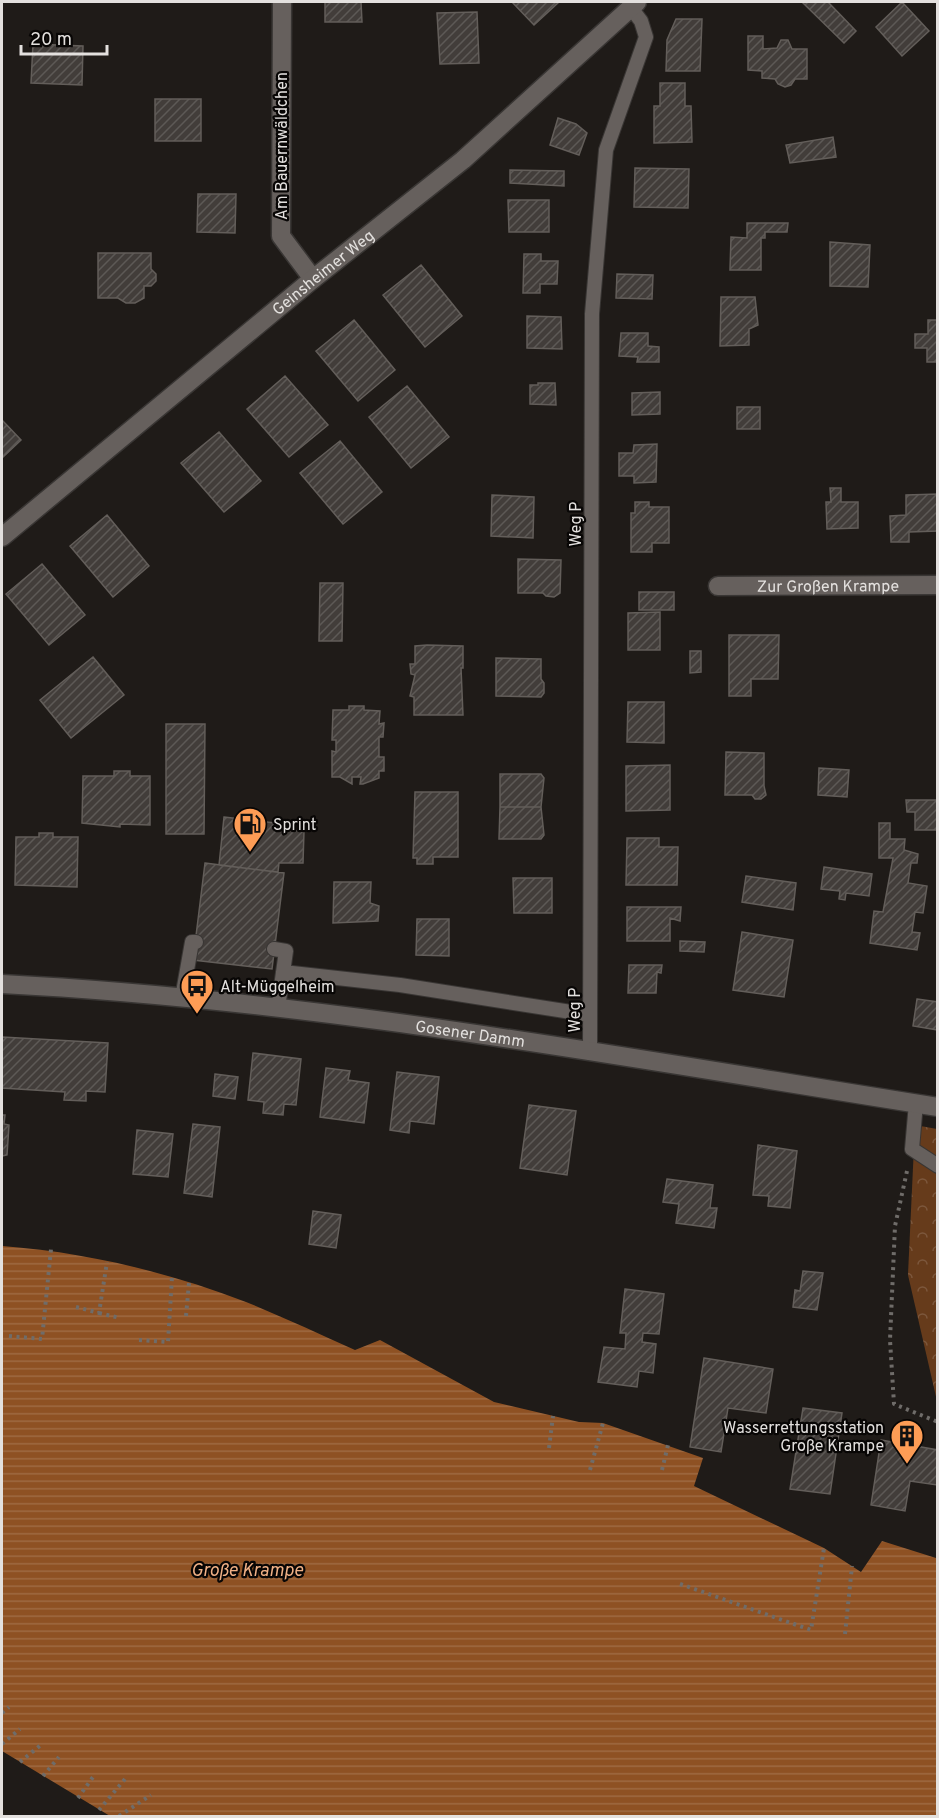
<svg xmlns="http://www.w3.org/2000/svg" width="939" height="1818" viewBox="0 0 939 1818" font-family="Overpass,sans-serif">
<defs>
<pattern id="forest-crowns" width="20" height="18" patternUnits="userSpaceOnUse" patternTransform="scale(1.5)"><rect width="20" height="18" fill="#663b1b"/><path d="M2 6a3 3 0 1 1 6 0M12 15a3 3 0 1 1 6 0" fill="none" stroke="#7c573c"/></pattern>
<pattern id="water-rules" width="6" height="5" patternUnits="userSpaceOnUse" patternTransform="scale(1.5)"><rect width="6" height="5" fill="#8e5123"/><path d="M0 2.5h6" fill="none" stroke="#9e6a42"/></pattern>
<pattern id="building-hatch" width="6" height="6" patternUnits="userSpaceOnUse" patternTransform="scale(1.5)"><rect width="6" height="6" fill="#423d3a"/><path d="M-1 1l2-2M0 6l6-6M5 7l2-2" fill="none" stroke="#5d5956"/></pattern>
</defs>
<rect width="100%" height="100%" fill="#1f1b18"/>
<path fill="url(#forest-crowns)" d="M915,1125L937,1129V1401L908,1275Z"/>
<path fill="url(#water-rules)" d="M2,1246C85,1252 168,1272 246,1302C283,1317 319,1334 355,1350L380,1340L494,1402L579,1422L603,1423L703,1458L694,1486L824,1548L861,1572L882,1541L936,1558L937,1816H110L2,1751Z"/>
<path fill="url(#building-hatch)" stroke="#635e5a" stroke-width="1.5" d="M325,2H361L362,22H325Z
M512,2H559L534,25Z
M802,2H828L856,31L844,43Z
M902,2L929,31L902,56L876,27Z
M477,12L479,63L440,64L437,13Z
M676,19H702L700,71H666L667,40Z
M748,36H763V49L777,48L781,40H788L792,49H807V79H795L791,85L785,87L778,84L775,79L762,78V71L748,70Z
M33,44L83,46L82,85L31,83Z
M660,83H685V106H691L692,142L654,143V106H660Z
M155,99H201V141H155Z
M558,118L576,124L587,133L579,155L550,145Z
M833,137L836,157L790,163L786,145Z
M635,168L689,169L688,208L634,207Z
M510,170L564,171V186L510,183Z
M198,194H236L235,233L197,232Z
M508,200H549V232H509Z
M747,223H788L787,232H765V238H761V270H730L731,237L747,238Z
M830,242L870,245L868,287L830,286Z
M98,253H151V269L156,274V281L151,286H144V298L135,303H126L118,298H98Z
M524,254H541V261H558L557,284H540V293H523Z
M421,265L462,316L425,347L383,295Z
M617,274L653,275L652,299L616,298Z
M721,297H755L758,325L749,329V345L720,346Z
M527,316L561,317L562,349L527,348Z
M354,320L395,370L358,401L316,351Z
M928,320H938V362H927V348H915V334H928Z
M621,333H648V346L659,347V362H637L638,357L619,356Z
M285,376L328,425L289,457L247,409Z
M538,383H555L556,405L530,404V385H538Z
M407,386L449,437L411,468L369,417Z
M660,392V414L632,415V393Z
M737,407H760V429H737Z
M2,420L21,440L2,458Z
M219,432L261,481L224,512L181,463Z
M340,441L382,492L343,524L300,473Z
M657,444L656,482L634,483V476H619V453H633L634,445Z
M830,488H841V502H858V528L827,529L826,502H831Z
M938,494V531L909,532V542H891L890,516L906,515V495Z
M492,495L534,497L533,538L491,536Z
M635,502H649V507H669V543H652V552H631V513H635Z
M107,515L149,566L113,597L70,546Z
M518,559L561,560L560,593L554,597L546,596L543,593H518Z
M42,564L85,615L49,645L6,594Z
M320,583H343L342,641H319Z
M639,592H674V610H639Z
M660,612V650H628V613Z
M729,635H779L778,679H751V696H729Z
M427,645L463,646V668H461L463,715H414V697L410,696L415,675L411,674L410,664H415V646Z
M690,651H701V672L690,673Z
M93,657L124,695L71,738L40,700Z
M496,658L541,659V679L544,683V693L541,697L496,696Z
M628,702H664V743L627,742Z
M349,706H364V710L380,711L379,724L384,723L383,737H379V757H384V771H379V778L363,784H360L361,777H352V784L340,777H332V751L336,752V740H332L333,710H349Z
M166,724H205L204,834H166Z
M726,752L764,753V786L766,795L761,799H755L752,795H725Z
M670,765V810L626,811V766Z
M819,768L849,770L847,797L818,795Z
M114,771H130V776H150V825L120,824V827L82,823L83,776H114Z
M500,774H541L544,778L541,807H500Z
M415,792H458V857H433V864H417V858H413Z
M906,800H938V830H915V812H907Z
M500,807H541L544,835L541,839H499Z
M224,817L283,824L282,830L304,831L303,863H279L278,872L219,865Z
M879,823H890V839H905L904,850L918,854L917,863H911L908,883L927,886L923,913L915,912L912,932L920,933L917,950L870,943L874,911L883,912L893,858H879Z
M39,833H53V837H78L77,887L15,885L16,837H39Z
M627,838H659V847H678L677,885H626Z
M205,863L284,873L272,969L193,960Z
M824,867L872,874L869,896L846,893L845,900L839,899L840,891L821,889Z
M746,876L796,883L793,910L742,902Z
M513,878H552V913H514Z
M334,882H371L370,903L379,906L378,921L333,923Z
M627,907H681L680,921L670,918V941H627Z
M417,919H449V956L416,955Z
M742,932L793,940L784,997L733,990Z
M680,941L705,942L704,952L680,951Z
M629,965H662L661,973L657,972L656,993H628Z
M917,999L938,1002V1030L913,1026Z
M2,1037L108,1043L105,1092L86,1091V1101L64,1100L65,1092L2,1088Z
M253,1053L301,1059L296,1105L284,1104L283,1115L263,1113L264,1102L248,1100Z
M326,1068L350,1071L348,1080L369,1083L364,1123L320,1117Z
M397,1072L439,1077L434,1124L410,1121L409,1133L390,1130Z
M215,1074L238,1077L235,1099L213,1096Z
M529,1105L576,1111L567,1175L520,1168Z
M2,1115H5L4,1124L9,1125L7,1155L2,1156Z
M193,1124L220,1127L212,1197L184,1193Z
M137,1130L173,1134L168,1177L133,1174Z
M758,1145L797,1151L790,1208L768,1206L769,1196L753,1195Z
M667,1179L713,1185L710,1208H717L714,1228L676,1223L679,1204L663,1202Z
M313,1211L341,1215L336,1248L309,1244Z
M803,1271L823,1273L817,1310L793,1307L795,1290L800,1291Z
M625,1289L664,1294L659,1334L643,1333L642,1342L656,1344L653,1373L639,1371L637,1387L598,1382L604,1347L625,1349L626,1333H620Z
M704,1358L773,1369L766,1413L728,1408L721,1452L690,1447Z
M803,1408L842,1413L830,1494L790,1489Z
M881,1440L938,1450L937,1485L910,1481L905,1511L871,1505Z"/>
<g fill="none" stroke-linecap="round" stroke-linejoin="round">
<g stroke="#393634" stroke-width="16">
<path id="service" d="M274,949L286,951L278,1008
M283,972L400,985L590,1015
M182,998L192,942H196
M590,1053L592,314L606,150L646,37L641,21L631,8
M916,1103L912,1149L938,1166"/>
</g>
<g stroke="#393634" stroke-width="21">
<g id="minor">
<path d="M282,2L281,236L313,279"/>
<path id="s1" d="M2,537L313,279L463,160L637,2"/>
<path id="s2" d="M718,586L938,585"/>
</g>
</g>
<g stroke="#393634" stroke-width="21">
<g id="secondary">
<path id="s3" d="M2,984C316,1000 627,1058 938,1107"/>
</g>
</g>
<path stroke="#6f6c69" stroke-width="4" stroke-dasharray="3 4.5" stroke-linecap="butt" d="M907,1171L895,1226L890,1340L894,1404L938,1422
M76,1307L99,1313L107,1262
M99,1313L120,1318
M186,1316L189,1283
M9,1336L42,1339L51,1249
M139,1340L168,1342L172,1277
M549,1448L553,1416
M590,1470L603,1423
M662,1470L668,1445
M680,1584L811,1630L824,1548
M845,1634L852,1566
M2,1713L9,1707
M2,1744L20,1729
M20,1762L42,1744
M43,1776L59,1757
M78,1798L93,1777
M99,1810L125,1779
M119,1816L151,1795"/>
<use href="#service" stroke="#66605d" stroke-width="14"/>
<use href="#minor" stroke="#66605d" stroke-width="18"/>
<use href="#secondary" stroke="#66605d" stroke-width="18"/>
</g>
<defs>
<g id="fuel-pin" transform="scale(1.725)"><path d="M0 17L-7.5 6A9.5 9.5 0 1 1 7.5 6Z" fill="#fd9c55" stroke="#080605"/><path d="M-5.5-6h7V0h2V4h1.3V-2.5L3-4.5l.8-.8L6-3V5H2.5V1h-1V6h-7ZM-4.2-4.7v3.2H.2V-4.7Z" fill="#111"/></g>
<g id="bus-pin" transform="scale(1.725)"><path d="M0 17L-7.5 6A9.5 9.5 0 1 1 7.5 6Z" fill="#fd9c55" stroke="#080605"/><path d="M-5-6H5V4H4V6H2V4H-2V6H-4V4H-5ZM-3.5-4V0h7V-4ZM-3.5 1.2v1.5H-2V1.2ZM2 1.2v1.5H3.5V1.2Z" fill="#111"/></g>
<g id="building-pin" transform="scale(1.725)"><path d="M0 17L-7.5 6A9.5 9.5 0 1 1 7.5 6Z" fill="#fd9c55" stroke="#080605"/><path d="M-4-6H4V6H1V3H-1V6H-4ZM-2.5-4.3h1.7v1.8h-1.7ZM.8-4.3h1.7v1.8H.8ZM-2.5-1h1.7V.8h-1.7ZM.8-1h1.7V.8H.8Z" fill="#111"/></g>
</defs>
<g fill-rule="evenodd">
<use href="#fuel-pin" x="250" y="824"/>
<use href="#bus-pin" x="197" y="986"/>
<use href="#building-pin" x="907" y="1436"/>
</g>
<g text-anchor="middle" stroke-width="4.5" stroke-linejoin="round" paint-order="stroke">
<g font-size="16" fill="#e3e0de" stroke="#080605">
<text transform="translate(281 146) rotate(-90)" y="6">Am Bauernwäldchen</text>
<text dy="6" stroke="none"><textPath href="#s1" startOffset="416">Geinsheimer Weg</textPath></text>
<text transform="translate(575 524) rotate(-90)" y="6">Weg P</text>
<text dy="6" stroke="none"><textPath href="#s2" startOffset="110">Zur Großen Krampe</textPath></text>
<text transform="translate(574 1010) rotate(-90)" y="6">Weg P</text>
<text dy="6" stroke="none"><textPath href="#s3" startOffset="471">Gosener Damm</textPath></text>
</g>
<g font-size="16" fill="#e3e0de" stroke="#080605" text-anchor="start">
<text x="273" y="830">Sprint</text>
<text x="220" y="992">Alt-Müggelheim</text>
<text x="884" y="1433" text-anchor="end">Wasserrettungsstation<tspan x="884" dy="18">Große Krampe</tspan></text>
</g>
<g font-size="18" font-style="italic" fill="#f1b186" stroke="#080605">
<text x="247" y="1576">Große Krampe</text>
</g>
</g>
<rect width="939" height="1818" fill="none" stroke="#e3e0de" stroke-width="6"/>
<path d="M21 45v9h86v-9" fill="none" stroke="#e3e0de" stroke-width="3"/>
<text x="30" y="45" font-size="18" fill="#e3e0de" stroke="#080605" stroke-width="4.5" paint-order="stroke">20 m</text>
</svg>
